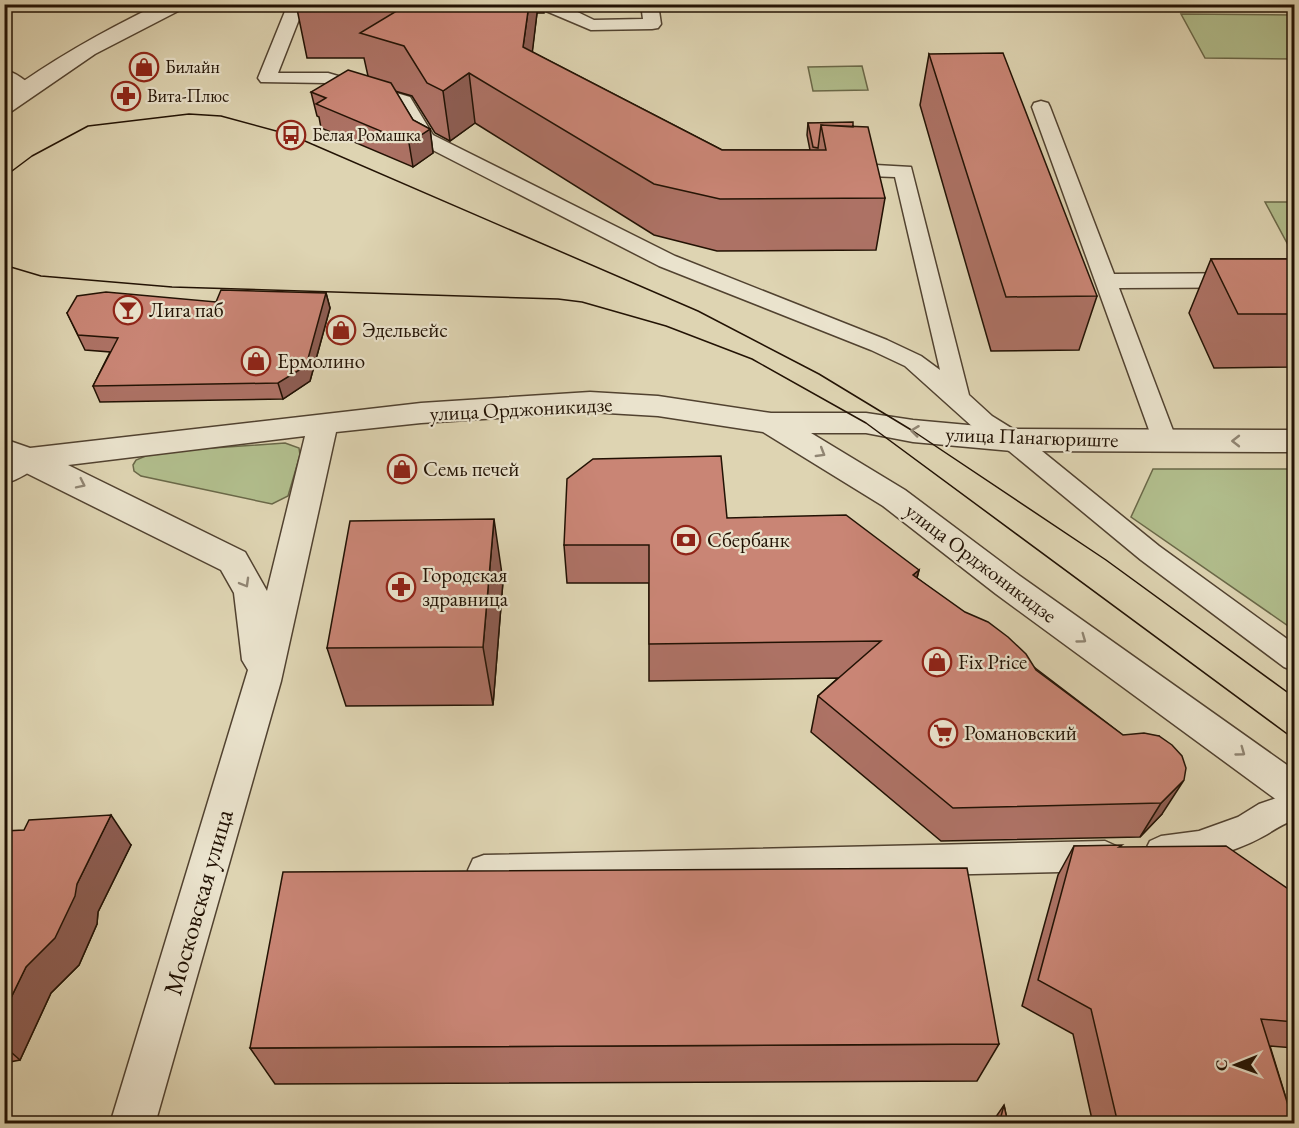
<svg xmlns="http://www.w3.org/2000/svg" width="1299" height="1128" viewBox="0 0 1299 1128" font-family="'EB Garamond',serif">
<rect width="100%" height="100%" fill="#ded4b2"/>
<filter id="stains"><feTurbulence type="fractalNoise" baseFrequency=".00333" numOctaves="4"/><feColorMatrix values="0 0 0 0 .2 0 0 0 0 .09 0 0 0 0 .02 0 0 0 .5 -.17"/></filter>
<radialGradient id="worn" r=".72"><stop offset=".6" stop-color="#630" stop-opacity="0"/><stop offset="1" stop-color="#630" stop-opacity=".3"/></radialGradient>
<path fill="#b1bd8c" stroke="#6a6848" stroke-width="1.5" d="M1181,14L1294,15V59L1205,58Z
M862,66L868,90L813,91L808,67Z
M1265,202H1294V256Z
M285,443L299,448L300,455L288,496L272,504L141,476L134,471L133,465L136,460L155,452Z
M1153,469H1294V630L1131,517Z"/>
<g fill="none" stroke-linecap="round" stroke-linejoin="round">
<g stroke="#514230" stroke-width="3">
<path id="service" d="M288,4H305L278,73H328L410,97L433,135L675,256L887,340L921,356L940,370L895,177L840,175L833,173L830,169L833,165L840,163L911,167L969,395L992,416L1021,434L1159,546L1294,644V671L1284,667L1141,560L1003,446L974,428L905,366L871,350L659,266L419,143L396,105L327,83L261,82L258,78Z
M537,4H561L594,20L643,19L641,4H658L661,24L658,28L652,29L591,30L539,8Z
M4,70C15,72 28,81 34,90L32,94H18L4,84Z
M1041,101L1048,103L1050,107L1114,274L1294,273V287L1119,288L1177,441L1174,447L1165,450L1156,447L1153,441L1032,107L1034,103Z
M29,450L38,453L42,459C35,471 17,480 4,484V463Z
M1294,792V820C1282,824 1273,831 1262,837C1237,851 1176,871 1150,861L1145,851L1150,841L1161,836L1199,831L1238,817L1259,804Z
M1105,841L1116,846L1121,856L1116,866L1105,871L484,885L473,881L468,870L473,859L484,855Z"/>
</g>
<g stroke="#514230" stroke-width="3">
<path id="tertiary" d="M159,4H187L184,8L95,54L12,111L4,113V95C53,59 105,30 159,4Z
M590,392L658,396L771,413H866L913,420L1012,429L1294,430V452L1012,451L913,442L866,433H811L905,490L1020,576L1294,770V808L1281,803L996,594L883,506L763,432L658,416L590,412L421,423L336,432L281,681L155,1124H110L248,670L242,660L234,593L221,570L4,462V439L30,448L421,403ZM305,436L267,591L245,552L68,465Z"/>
</g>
<use href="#service" fill="#eae3cd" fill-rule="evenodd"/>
<use href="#tertiary" fill="#eae3cd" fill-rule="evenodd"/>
<path stroke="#221204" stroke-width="1.5" d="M4,177L32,156L88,126L189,114L221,116L291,135L698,311L819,374L913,431L1106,560L1294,697
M4,265L41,276L172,287L558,299L582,302L666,326L752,359L866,423L1294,739"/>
</g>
<path fill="#ad7265" stroke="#221204" stroke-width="1.5" d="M9,4H77L69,7L24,9Z
M298,4H544V13H537L532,52L722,150H810L807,135L808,123L853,127L885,198L876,250L717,251L654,235L475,123L450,141L435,133L412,96L395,91L413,120L430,129L433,153L413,167L321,128L319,117L317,116L311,92L368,76L364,58H307L297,9Z
M567,4H574V8Z
M929,54L1097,296L1079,350L991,351L920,105Z
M1211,259H1294V367L1214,368L1189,313Z
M326,293L330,308L310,381L283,399L100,402L93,386L110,352L85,350L67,313L216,302Z
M727,518L919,570L917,578L1123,735L1159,736L1162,814L1140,837L941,841L811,732L818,696L838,678L649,681V583H567L564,545Z
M503,581L493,705L346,706L327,648Z
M4,831L131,845L98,912L97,924L79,965L51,993L20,1060L4,1063Z
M1074,846L1120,847L1294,893V1048L1270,1046L1294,1124H1093L1073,1034L1022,1006L1058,875Z
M999,1044L977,1081L275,1084L250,1048Z
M1004,1105L1008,1124H991Z"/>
<path fill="#8d5d52" stroke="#221204" stroke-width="1.5" d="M68,4H77L69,7Z
M529,4H537V13L527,97L523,47Z
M469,73L475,123L450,141L443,91Z
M430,129L433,153L413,167L409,143Z
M326,293L330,308L310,381L283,399L278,383Z
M494,519L503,581L493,705L483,647Z
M919,570L909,607L913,575Z
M1184,780L1162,814L1140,837L1161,803Z
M111,815L131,845L98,912L97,924L79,965L51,993L20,1060L4,1046V1012L26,967L77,884Z"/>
<path fill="#c98575" stroke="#221204" stroke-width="1.5" d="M298,4H529L523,47L722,150H826L821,125L868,127L885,198L720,199L654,184L469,73L443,91L427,83L404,46L360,33L400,9H297Z
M1003,53L1097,296L1006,297L929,54Z
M348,70L391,83L413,120L430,129L409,143L316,104L326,98L311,92Z
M853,122V127L821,125L818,148L813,147L808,123Z
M1211,259H1294V314H1238Z
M221,290L326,293L306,366L278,383L93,386L118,338L78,335L67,313L77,296L106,292L216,302Z
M721,456L727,518L846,515L919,570L913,575L965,612L988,622L1008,637L1026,654L1036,670L1123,735L1144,733L1159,736L1172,745L1182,756L1186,768L1184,780L1161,803L953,808L818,696L881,641L649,644V545H564L567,479L593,459Z
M494,519L483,647L327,648L350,521Z
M111,815L77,884L75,896L55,938L26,967L4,1012V831L24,830L29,820Z
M1122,845L1119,847L1226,846L1294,893V1022L1261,1019L1294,1124H1118L1091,1009L1038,980L1074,846Z
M967,868L999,1044L250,1048L283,872Z
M1004,1105L1008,1124H999Z"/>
<defs><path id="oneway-chevron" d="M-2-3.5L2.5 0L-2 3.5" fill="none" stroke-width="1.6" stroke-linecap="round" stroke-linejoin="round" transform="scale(1.5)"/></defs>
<g stroke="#908573">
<use href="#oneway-chevron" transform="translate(915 431) rotate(-173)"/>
<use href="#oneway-chevron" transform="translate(1236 441) rotate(-180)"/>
<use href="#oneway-chevron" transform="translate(821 453) rotate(31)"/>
<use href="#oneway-chevron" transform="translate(81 484) rotate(26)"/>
<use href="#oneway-chevron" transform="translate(245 583) rotate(60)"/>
<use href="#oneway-chevron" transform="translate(1082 639) rotate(36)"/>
<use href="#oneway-chevron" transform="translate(1241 752) rotate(36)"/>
</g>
<defs>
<g id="shop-ring" transform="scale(1.5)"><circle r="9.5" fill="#eae3cd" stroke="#8f2418" stroke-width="1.5"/><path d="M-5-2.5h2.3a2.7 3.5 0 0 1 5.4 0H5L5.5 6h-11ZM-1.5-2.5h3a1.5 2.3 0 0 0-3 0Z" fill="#8f2418"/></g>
<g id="pharmacy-ring" transform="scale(1.5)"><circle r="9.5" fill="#eae3cd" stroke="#8f2418" stroke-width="1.5"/><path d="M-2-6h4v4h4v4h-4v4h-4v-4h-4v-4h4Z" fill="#8f2418"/></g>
<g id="bus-ring" transform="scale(1.5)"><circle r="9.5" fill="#eae3cd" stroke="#8f2418" stroke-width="1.5"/><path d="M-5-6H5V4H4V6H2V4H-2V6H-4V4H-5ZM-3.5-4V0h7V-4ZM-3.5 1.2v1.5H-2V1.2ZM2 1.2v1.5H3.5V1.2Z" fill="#8f2418"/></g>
<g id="bar-ring" transform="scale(1.5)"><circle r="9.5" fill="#eae3cd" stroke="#8f2418" stroke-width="1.5"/><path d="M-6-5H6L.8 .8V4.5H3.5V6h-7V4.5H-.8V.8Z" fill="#8f2418"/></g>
<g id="bank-ring" transform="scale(1.5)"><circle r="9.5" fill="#eae3cd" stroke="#8f2418" stroke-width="1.5"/><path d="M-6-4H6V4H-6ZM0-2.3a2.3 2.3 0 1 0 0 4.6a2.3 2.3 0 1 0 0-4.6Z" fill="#8f2418"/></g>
<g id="supermarket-ring" transform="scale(1.5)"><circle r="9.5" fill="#eae3cd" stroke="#8f2418" stroke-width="1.5"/><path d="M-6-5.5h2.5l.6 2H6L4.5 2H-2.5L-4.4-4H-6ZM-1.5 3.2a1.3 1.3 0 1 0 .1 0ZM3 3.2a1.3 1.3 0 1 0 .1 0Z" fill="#8f2418"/></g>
</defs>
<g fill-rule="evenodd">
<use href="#shop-ring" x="144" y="67"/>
<use href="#pharmacy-ring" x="126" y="96"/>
<use href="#bus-ring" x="291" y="135"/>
<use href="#bar-ring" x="128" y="310"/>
<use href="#shop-ring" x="341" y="330"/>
<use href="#shop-ring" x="256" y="361"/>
<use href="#shop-ring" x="402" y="469"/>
<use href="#bank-ring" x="686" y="540"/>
<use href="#pharmacy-ring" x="401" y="587"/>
<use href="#shop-ring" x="937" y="662"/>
<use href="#supermarket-ring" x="943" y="733"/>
</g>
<g text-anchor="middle" stroke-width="4.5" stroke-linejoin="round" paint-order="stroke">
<g font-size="18" fill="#221204" stroke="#eae3cd" text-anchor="start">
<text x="165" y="73">Билайн</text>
<text x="147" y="102">Вита-Плюс</text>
<text x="312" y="141">Белая Ромашка</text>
</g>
<g font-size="21" fill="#221204" stroke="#eae3cd" text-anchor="start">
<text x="149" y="317">Лига паб</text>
<text x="362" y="337">Эдельвейс</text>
<text x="277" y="368">Ермолино</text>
<text x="423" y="476">Семь печей</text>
<text x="707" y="547">Сбербанк</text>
<text x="422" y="582">Городская<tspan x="422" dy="24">здравница</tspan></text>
<text x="958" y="669">Fix Price</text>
<text x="964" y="740">Романовский</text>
</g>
<g font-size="21" fill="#221204" stroke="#eae3cd">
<text transform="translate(521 409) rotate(-3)" y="7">улица Орджоникидзе</text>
<text transform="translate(1032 437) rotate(2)" y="7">улица Панагюриште</text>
<text transform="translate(981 563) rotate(37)" y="7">улица Орджоникидзе</text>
</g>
<g font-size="26" fill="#221204" stroke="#eae3cd">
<text transform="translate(198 902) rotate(-74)" y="9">Московская улица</text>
</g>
</g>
<rect width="1299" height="1128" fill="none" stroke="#ded4b2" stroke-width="24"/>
<rect x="6" y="6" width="1287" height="1116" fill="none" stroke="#221204" stroke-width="3"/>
<rect x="12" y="12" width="1275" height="1104" fill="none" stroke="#221204" stroke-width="1.5"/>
<g transform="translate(1236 1065) rotate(269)" stroke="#eae3cd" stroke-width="4.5" paint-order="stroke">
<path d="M0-4.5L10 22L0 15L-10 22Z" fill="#221204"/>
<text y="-9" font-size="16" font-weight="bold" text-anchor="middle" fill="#221204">С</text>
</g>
<rect width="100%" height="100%" filter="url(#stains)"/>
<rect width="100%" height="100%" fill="url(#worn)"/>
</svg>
